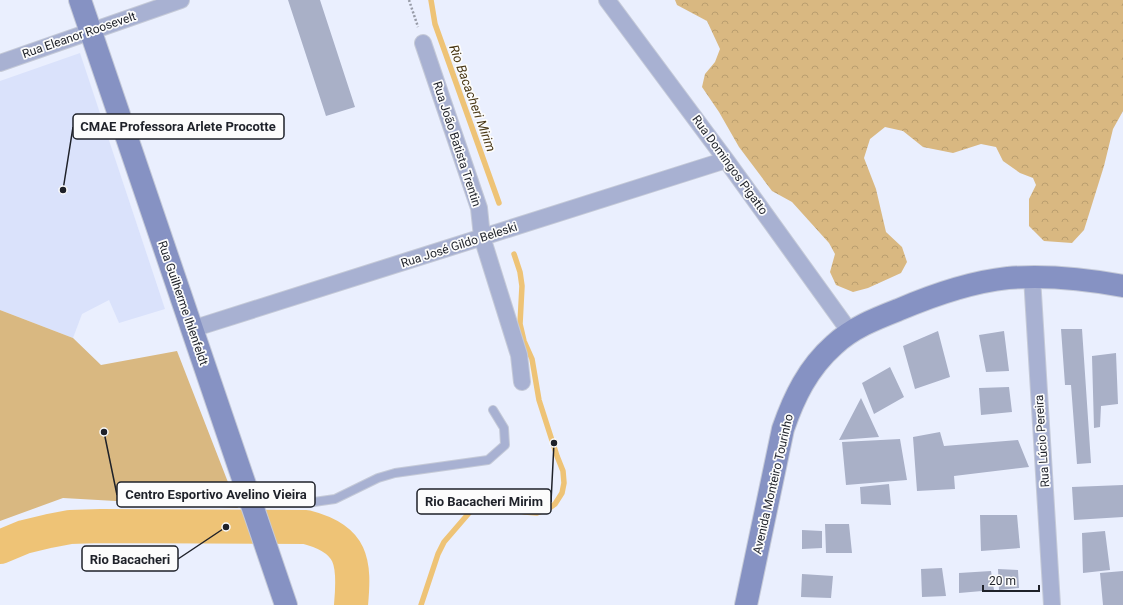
<svg xmlns="http://www.w3.org/2000/svg" width="1123" height="605" viewBox="0 0 1123 605" font-family="Roboto,sans-serif">
<defs>
<pattern id="forest-crowns" width="20" height="18" patternUnits="userSpaceOnUse"><rect width="20" height="18" fill="#d9b881"/><path d="M2 6a3 3 0 1 1 6 0M12 15a3 3 0 1 1 6 0" fill="none" stroke="#ba9e6f"/></pattern>
</defs>
<rect width="100%" height="100%" fill="#eaeffe"/>
<path fill="#dae2fb" d="M80,53L165,309L119,323L109,300L82,314L73,338L0,310V81Z"/>
<path fill="url(#forest-crowns)" d="M675,0H1123V111L1113,129L1104,166L1084,230L1072,243L1044,241L1029,226V199L1036,185L1033,178L1020,173L1003,161L996,147L981,144L953,153L923,147L903,131L885,127L870,139L864,158L876,189L886,232L902,247L907,262L901,273L868,288L853,292L836,285L830,272L835,254L829,243L792,202L772,191L739,147L719,112L702,87L705,74L715,62L720,49L707,21L677,5Z"/>
<path fill="#d9b881" d="M0,310L73,338L101,365L177,351L238,508L63,498L0,521Z"/>
<g fill="none" stroke-linecap="round" stroke-linejoin="round">
<path stroke="#eec376" stroke-width="5.5" d="M431,0L435,24L499,203
M421,605L438,554L444,542L469,513L475,508L490,506L504,507L525,512L537,513L548,509L555,504L562,493L564,483L563,471L557,456L539,400L532,359L524,341L520,324L522,286L520,272L514,254"/>
<path stroke="#eec376" stroke-width="34" d="M0,547L24,537L49,531L70,527L101,526L306,527C353,539 355,562 351,605"/>
</g>
<path fill="#a9b0c7" d="M288,0H320L355,107L326,116Z
M1061,329H1082L1091,463L1077,464L1071,385H1065Z
M938,331L950,377L915,389L903,346Z
M1004,331L1009,371L986,372L979,335Z
M1116,353L1118,404L1101,406L1100,427L1094,428L1092,356Z
M890,367L904,397L874,414L862,383Z
M1009,387L1012,412L981,415L979,388Z
M861,398L879,437L839,440Z
M940,432L944,446L1018,440L1029,467L954,476L955,489L917,491L913,437Z
M900,439L907,480L846,485L842,442Z
M889,484L891,505L861,504L860,487Z
M1123,485V517L1074,520L1072,487Z
M980,515H1017L1020,548L981,551Z
M825,524H849L852,553H826Z
M802,530L822,531V548L802,549Z
M1105,531L1110,570L1083,573L1082,533Z
M942,568L946,596L922,597L921,569Z
M998,569L1018,570L1019,588L999,590Z
M991,571L994,590L959,593V573Z
M1123,571V605H1103L1100,573Z
M802,574L833,576L831,598L801,597Z"/>
<g fill="none" stroke-linecap="round" stroke-linejoin="round">
<g stroke="#c5cad8" stroke-width="10">
<path id="lane" d="M252,503H307L335,499L378,478L395,473L488,460L505,445L504,428L493,410"/>
</g>
<g stroke="#c5cad8" stroke-width="18">
<path id="street" d="M607,0L726,160L850,332
M423,43L479,208L482,237L519,355L522,382
M0,63L181,0
M1032,277L1052,605
M192,329L726,160"/>
</g>
<g stroke="#c5cad8" stroke-width="24">
<path id="secondary" d="M80,0L286,605
M746,605L783,429C794,397 808,368 834,345C852,328 875,319 898,310C933,295 970,282 1008,278C1046,275 1086,279 1123,286"/>
</g>
<path stroke="#979ba7" stroke-width="2.5" stroke-dasharray="2 2" stroke-linecap="butt" d="M409,0L418,27"/>
<use href="#lane" stroke="#a8b1d2" stroke-width="8"/>
<use href="#street" stroke="#a8b1d2" stroke-width="16"/>
<use href="#secondary" stroke="#8692c3" stroke-width="22"/>
</g>
<g text-anchor="middle" stroke-width="3.5" stroke-linejoin="round" paint-order="stroke">
<g font-size="12" fill="#1e2129" stroke="#fcfcfc">
<text transform="translate(79 35) rotate(-19)" y="4">Rua Eleanor Roosevelt</text>
<text transform="translate(457 144) rotate(72)" y="4">Rua João Batista Trentin</text>
<text transform="translate(730 165) rotate(54)" y="4">Rua Domingos Pigatto</text>
<text transform="translate(459 245) rotate(-18)" y="4">Rua José Gildo Beleski</text>
<text transform="translate(183 303) rotate(71)" y="4">Rua Guilherme Ihlenfeldt</text>
<text transform="translate(1042 441) rotate(-94)" y="4">Rua Lúcio Pereira</text>
<text transform="translate(773 484) rotate(-77)" y="4">Avenida Monteiro Tourinho</text>
</g>
<g font-size="13" font-style="italic" fill="#493715" stroke="#fcfcfc">
<text transform="translate(473 98) rotate(70)" y="5">Rio Bacacheri Mirim</text>
</g>
</g>
<path fill="none" stroke="#1e2129" stroke-width="1.5" d="M63 190L73 127M104 432L117 495M554 443L551 502M226 527L178 559"/>
<g fill="#1e2129" stroke="#fcfcfc" stroke-width="1.5">
<circle cx="63" cy="190" r="4"/>
<circle cx="104" cy="432" r="4"/>
<circle cx="554" cy="443" r="4"/>
<circle cx="226" cy="527" r="4"/>
</g>
<g fill="#fcfcfc" stroke="#1e2129" stroke-width="1.5">
<rect x="73" y="114" width="211" height="25" rx="4"/>
<rect x="117" y="482" width="198" height="25" rx="4"/>
<rect x="417" y="489" width="134" height="25" rx="4"/>
<rect x="82" y="546" width="96" height="25" rx="4"/>
</g>
<g font-size="13" text-anchor="middle" font-weight="bold" fill="#1e2129">
<text x="178" y="131">CMAE Professora Arlete Procotte</text>
<text x="216" y="499">Centro Esportivo Avelino Vieira</text>
<text x="484" y="506">Rio Bacacheri Mirim</text>
<text x="130" y="564">Rio Bacacheri</text>
</g>
<path d="M983 585v6h56v-6" fill="none" stroke="#1e2129" stroke-width="2"/>
<text x="989" y="585" font-size="12" fill="#1e2129" stroke="#fcfcfc" stroke-width="3" paint-order="stroke">20 m</text>
</svg>
